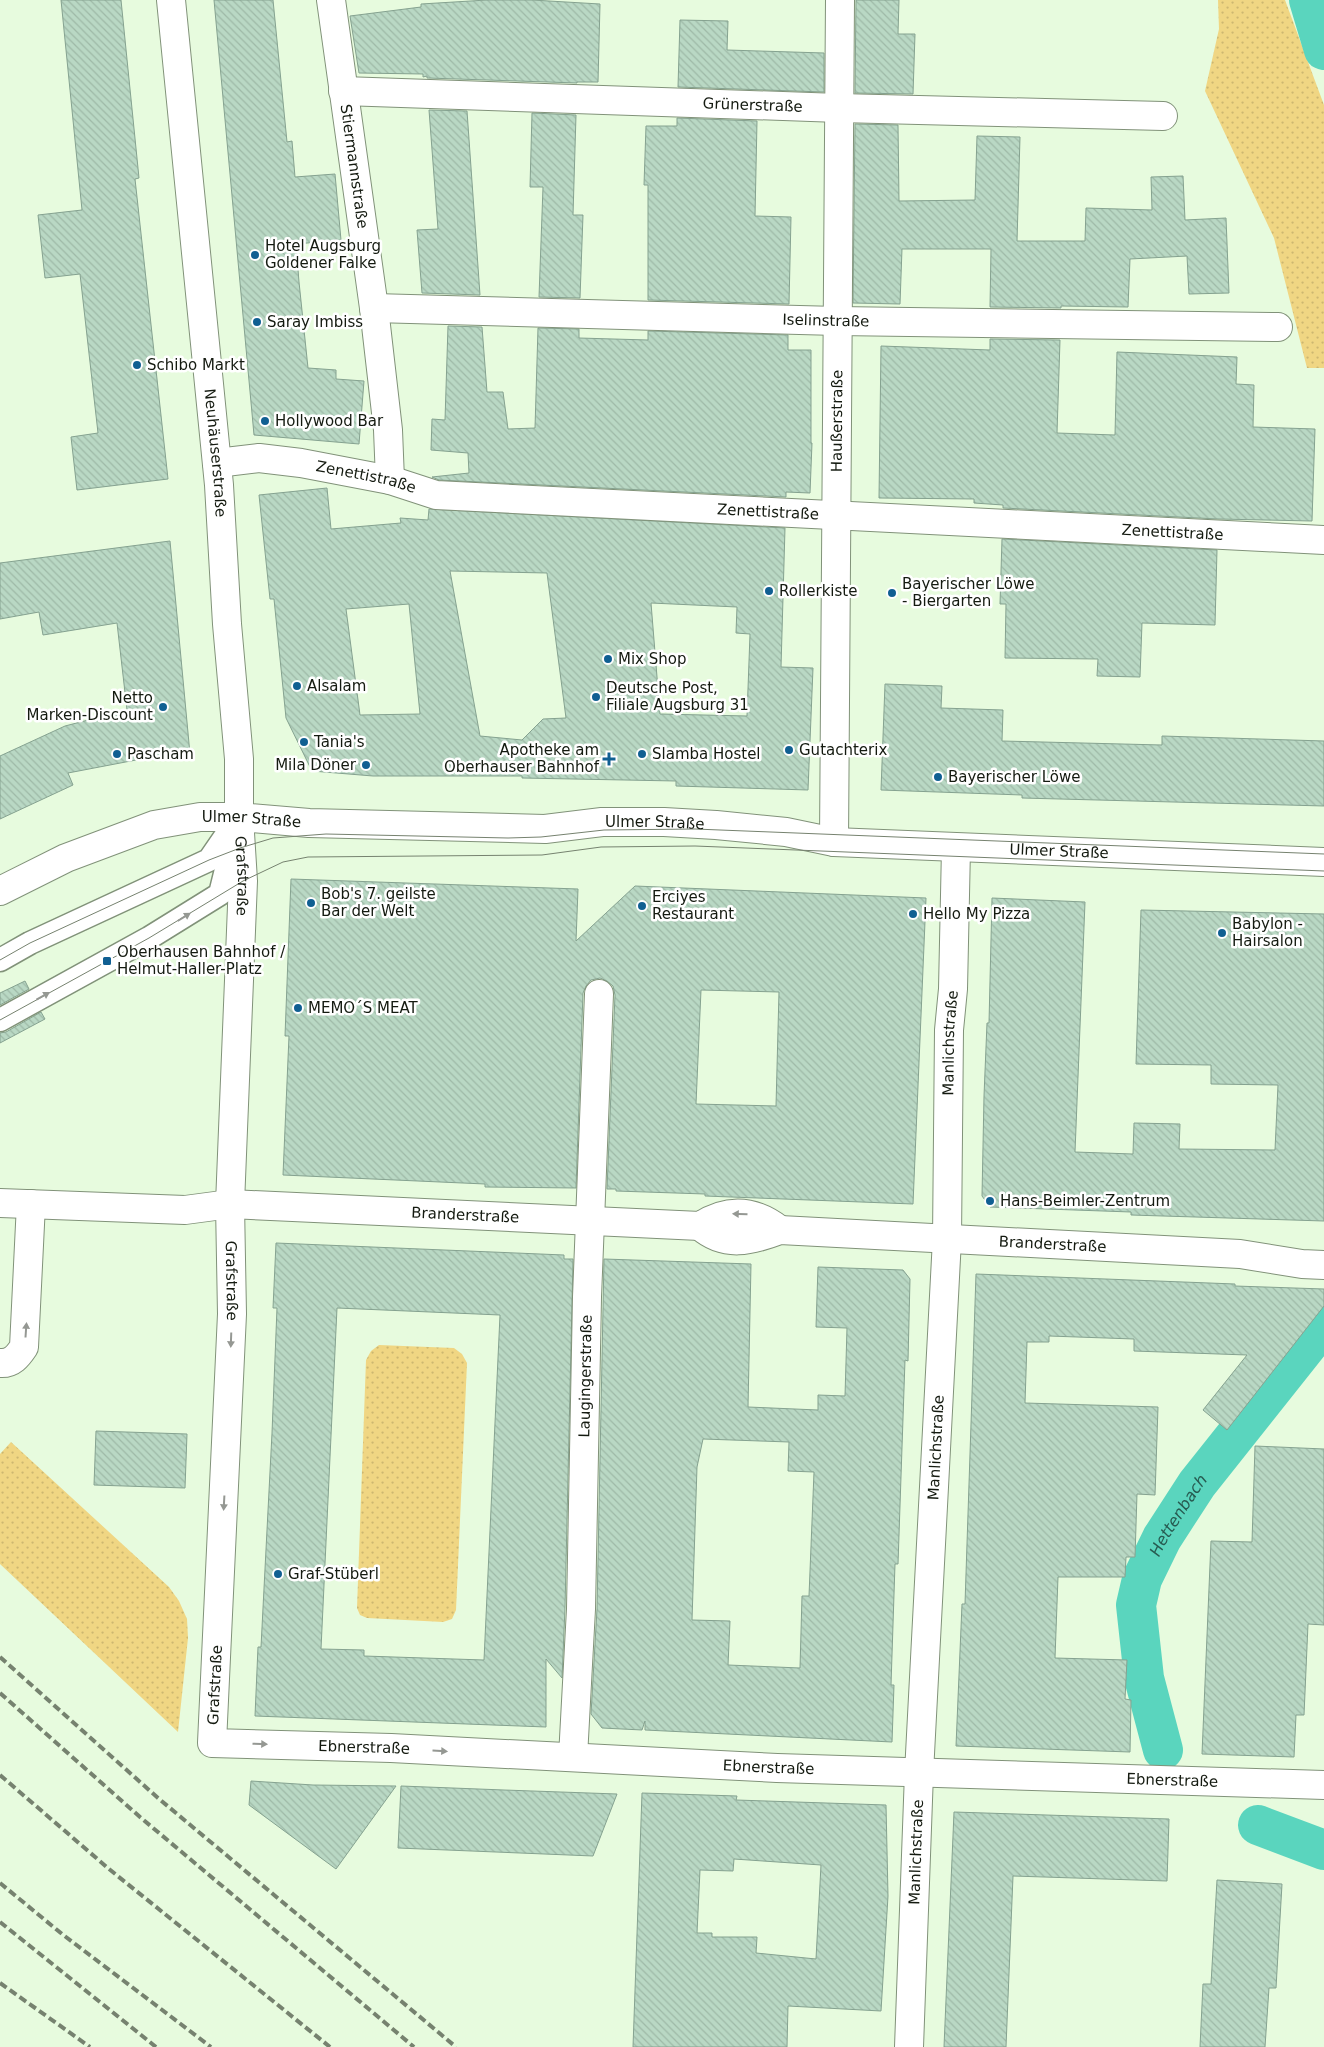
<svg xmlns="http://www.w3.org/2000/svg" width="1324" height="2047" viewBox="0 0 1324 2047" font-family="'DejaVu Sans',sans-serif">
<defs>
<pattern id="grass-dots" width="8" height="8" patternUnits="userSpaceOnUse" patternTransform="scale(1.25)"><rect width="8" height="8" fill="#f0d683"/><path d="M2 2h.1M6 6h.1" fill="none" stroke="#cdb770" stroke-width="1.8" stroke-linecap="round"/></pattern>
<pattern id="building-back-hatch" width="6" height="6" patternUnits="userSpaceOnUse" patternTransform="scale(1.25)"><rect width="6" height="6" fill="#b9d8c4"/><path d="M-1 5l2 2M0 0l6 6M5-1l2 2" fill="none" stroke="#9eb9a7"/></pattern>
</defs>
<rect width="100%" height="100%" fill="#e7fbde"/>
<path fill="url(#grass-dots)" d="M1218,0H1285L1324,105V368H1307L1274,238L1205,91L1219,29Z
M379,1345L454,1348L462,1354L467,1363L456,1610L452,1619L443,1622L367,1618L360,1615L357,1608L366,1360L371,1351Z
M11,1442L169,1587L179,1601L187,1619L188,1638L178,1732L0,1564V1454Z"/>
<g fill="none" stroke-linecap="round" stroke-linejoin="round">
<g stroke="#5ad5be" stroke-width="40">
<path d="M1309,0L1324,50"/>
<path id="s1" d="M1163,1750L1144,1678L1136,1605L1142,1579L1162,1538L1197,1484L1309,1343L1324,1318"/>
<path d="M1258,1825L1324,1850"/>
</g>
</g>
<path fill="url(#building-back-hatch)" stroke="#85a290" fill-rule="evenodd" d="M61,0H121L139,178L135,179L168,479L77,490L71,437L98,433L80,274L45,278L38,215L82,210Z
M214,0H273L287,142L292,141L295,177L335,174L341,240L296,244L299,282L308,368L336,370V379L364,381L359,444L254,435Z
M487,0H532L600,4L598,82H577V83L427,78V76L423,77V74L359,73L350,16L421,7V4Z
M856,0H899L898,34H915L913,94L855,93Z
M680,20L728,21L727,50L824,53V92L678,87Z
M429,110L467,111L480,295L422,293L417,230L438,229Z
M532,113L576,115L573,215H583L580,298L539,297L543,187H530Z
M677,118L757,121L755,216L791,217L789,304L648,300V185H644L646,126H677Z
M855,124L898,125L899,201L975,200L977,136L1020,137L1017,241H1085L1086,208L1152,210L1151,177L1183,176L1185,220L1226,218L1229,293L1189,294L1187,256L1130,259L1128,307L1061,306V308L990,307L991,249H902L900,304L853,303Z
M448,326L482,327L487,392H503L508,429L535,428L538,328L579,329V338L648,340V331L788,335V350H811V443H812L810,493L786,492V497L439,480L432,477L469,473L468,453L431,450L432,419L445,420Z
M990,339L1060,340L1057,433L1115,435L1117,352L1237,357L1236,384L1254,385L1253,427L1315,429L1312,521L1218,519L1003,508V505L974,503V499L879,498L881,346L990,350Z
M327,488L331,529L401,523L400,518L428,520L429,509L785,528L781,667L813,668L808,790L676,786V781L522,778V776H373L312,771L286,718L274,599H270L259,495ZM450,571L547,573L566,718L543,719L522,740L480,736ZM651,603L737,607L736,633L750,634L747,716L660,714ZM409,604L420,714L360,715L346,609Z
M1002,539L1217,550L1215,625L1142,623L1140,677L1097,676L1098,659L1005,658L1006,604H1000Z
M170,541L190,754L136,760L68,773L73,785L0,819V756L65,726L127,710L117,623L43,635L39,612L0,619V563Z
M885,684L942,686L941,708L1003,710L1002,741L1162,745V736L1324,741V806L1022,798V795L881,790Z
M291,879L578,889L576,941L635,886L926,898L913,1204L705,1196V1194L616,1191V1189H607L615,995L613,986L607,981L600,978L591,980L586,986L583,993L576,1188L485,1187V1184L283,1175L289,1036H285ZM701,990L779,992L776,1106L696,1104Z
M992,898L1085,902L1075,1152L1133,1154L1134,1123L1180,1124L1179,1149L1275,1150L1278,1085L1211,1084V1065L1136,1064L1141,910L1324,914V1221L1131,1215V1212L990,1207L982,1196L984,1096L987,1023H989Z
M25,981L29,989L0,1005V993Z
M41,1012L45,1019L0,1043V1033L6,1032Z
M276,1243L564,1255V1259H573L565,1608L562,1678L546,1659V1727L255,1716L258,1647H261L272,1433L277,1308H273ZM337,1308L500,1315L484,1660L364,1656V1650L321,1649Z
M604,1259L751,1264L748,1407L818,1410V1395L845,1396L847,1328L816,1327L818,1267L903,1270L910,1279L908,1361L905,1360L898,1564H895L891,1685H894L892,1742L645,1730V1721L642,1730L602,1728L591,1714L597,1609ZM703,1439L789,1442L788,1471L814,1472L809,1596H802L800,1668L728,1665L730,1621L692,1620L697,1467Z
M976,1274L1235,1284V1286L1324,1289V1306L1227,1430L1203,1410L1247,1355L1134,1351V1339L1049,1336V1342H1027L1025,1403L1158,1407L1155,1495L1137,1494L1135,1557H1126L1125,1577H1058L1055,1658L1127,1660L1125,1699L1131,1700L1130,1752L956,1746L962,1604H965Z
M96,1431L187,1434L185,1488L94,1485Z
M1255,1446L1324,1449V1625L1308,1624L1304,1715H1296L1294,1757L1202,1754L1211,1541L1252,1542Z
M251,1781L313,1785L396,1786L336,1869L249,1805Z
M401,1786L504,1790L617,1794L593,1856L398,1848Z
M642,1793L737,1796L736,1800L886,1805L888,1896L881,2011L788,2006L787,2047H633ZM734,1859L821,1865L816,1959L756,1953L757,1937H712V1933H697L700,1870L733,1871Z
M954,1812L1169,1819L1167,1881L1013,1876L1006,2047H944Z
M1217,1880L1282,1884L1276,1988H1269L1265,2047H1200L1203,1984H1211Z"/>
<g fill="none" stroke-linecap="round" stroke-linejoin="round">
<g stroke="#819279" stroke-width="25">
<path id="service" d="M0,960L30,943L209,860L231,828
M0,1020L149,938L220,894L235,833"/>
</g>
<g stroke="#819279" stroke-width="30">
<g id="minor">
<path id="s2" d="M331,0L374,308L388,430L390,480"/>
<path id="s3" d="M343,91L839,108L1163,116"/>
<path id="s4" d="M374,308L837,321L1278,327"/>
<path id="s5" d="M217,463L259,458L301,463L390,480L436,495L1324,540"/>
<path id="s6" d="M239,817L243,881L230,1204L232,1314L212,1743L391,1748L777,1768L1324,1785"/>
<path id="s7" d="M834,842L840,0"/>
<path id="s8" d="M0,1203L185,1210L230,1204L700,1226C728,1208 753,1209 780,1230"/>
<path id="s9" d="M700,1226C725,1248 751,1241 780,1230L1240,1254L1302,1264L1324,1265"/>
<path d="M0,1363C12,1364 18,1356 24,1347L31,1204"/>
<path id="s10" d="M573,1757L581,1609L587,1297L599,994"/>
<path id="s11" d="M909,2047L919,1773L947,1239L949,1030L953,989L956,848"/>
</g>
</g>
<g stroke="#819279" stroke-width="30">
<g id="tertiary">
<path id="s12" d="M171,0L219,485L227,624L239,759V817"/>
<path id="s13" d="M0,891L66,858L154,825L200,817H239L309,823L545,829L602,822H664L716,825L786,832L834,842L1324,862"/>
</g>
</g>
<use href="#service" stroke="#fff" stroke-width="22"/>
<use href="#minor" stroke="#fff" stroke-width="28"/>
<use href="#tertiary" stroke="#fff" stroke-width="28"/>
<path stroke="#76826f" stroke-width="1" d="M0,960L30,943L209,860L240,848L273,838L326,834L508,838L541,837L604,830L695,829L1324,854
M0,1020L149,938L243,881L283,862L308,857L542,855L601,847L695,846L1324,871"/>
<path stroke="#76826f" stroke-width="4" stroke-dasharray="8 4" stroke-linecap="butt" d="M0,1657L158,1798L456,2047
M0,1693L140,1817L414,2047
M0,1775L109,1869L330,2047
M0,1883L62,1934L211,2047
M0,1922L156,2047
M0,1983L90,2047"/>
</g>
<defs><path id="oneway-solid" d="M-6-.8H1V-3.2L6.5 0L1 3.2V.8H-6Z" transform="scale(1.25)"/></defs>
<g fill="#959893">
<use href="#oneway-solid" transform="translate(184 917) rotate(-32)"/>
<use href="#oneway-solid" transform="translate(43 996) rotate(-29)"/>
<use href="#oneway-solid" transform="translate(740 1214) rotate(-178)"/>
<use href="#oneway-solid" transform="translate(26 1330) rotate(-86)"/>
<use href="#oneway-solid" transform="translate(231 1340) rotate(92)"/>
<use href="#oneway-solid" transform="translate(224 1503) rotate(93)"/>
<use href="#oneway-solid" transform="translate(260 1744) rotate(2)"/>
<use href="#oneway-solid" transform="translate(440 1751) rotate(3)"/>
</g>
<g fill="#105f92" stroke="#fff" stroke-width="2">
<circle cx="255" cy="255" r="5"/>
<circle cx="257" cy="322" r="5"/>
<circle cx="137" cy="365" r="5"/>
<circle cx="265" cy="421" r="5"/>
<circle cx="769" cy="591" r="5"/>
<circle cx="892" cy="593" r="5"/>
<circle cx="608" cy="659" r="5"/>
<circle cx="297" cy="686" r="5"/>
<circle cx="596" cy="697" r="5"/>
<circle cx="163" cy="707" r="5"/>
<circle cx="304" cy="742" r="5"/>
<circle cx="789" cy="750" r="5"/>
<circle cx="117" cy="754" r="5"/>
<circle cx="642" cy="754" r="5"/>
<path d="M606.5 751.5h5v5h5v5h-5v5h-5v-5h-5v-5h5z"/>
<circle cx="366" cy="765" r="5"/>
<circle cx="938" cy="777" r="5"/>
<circle cx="311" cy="903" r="5"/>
<circle cx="642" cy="906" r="5"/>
<circle cx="913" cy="914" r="5"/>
<circle cx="1222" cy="933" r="5"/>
<rect x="102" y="956" width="10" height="10" rx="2.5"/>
<circle cx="298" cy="1008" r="5"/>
<circle cx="990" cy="1201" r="5"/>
<circle cx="278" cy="1574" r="5"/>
</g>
<g text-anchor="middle" stroke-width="5" stroke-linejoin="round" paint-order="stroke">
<g font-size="15" fill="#141a10" stroke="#fff">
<text dy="5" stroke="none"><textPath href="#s3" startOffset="410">Grünerstraße</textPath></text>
<text dy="5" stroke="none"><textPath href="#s2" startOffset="168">Stiermannstraße</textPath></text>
<text dy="5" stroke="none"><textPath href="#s4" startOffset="452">Iselinstraße</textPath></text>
<text dy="5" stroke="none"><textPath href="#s7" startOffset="421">Haußerstraße</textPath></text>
<text dy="5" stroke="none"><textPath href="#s12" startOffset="455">Neuhäuserstraße</textPath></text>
<text dy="5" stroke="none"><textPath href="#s5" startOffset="151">Zenettistraße</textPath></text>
<text dy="5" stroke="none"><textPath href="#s5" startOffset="556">Zenettistraße</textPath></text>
<text dy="5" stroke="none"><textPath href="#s5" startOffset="961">Zenettistraße</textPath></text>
<text dy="5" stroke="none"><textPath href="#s13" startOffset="266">Ulmer Straße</textPath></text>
<text dy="5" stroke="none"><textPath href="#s13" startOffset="670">Ulmer Straße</textPath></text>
<text dy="5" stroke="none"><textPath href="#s13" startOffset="1076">Ulmer Straße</textPath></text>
<text dy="5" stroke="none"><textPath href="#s6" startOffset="59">Grafstraße</textPath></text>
<text dy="5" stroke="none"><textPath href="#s11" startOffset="1005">Manlichstraße</textPath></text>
<text dy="5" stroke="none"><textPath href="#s8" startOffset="466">Branderstraße</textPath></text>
<text dy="5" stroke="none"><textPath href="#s9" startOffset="358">Branderstraße</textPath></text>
<text dy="5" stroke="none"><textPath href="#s6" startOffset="464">Grafstraße</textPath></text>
<text dy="5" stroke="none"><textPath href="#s10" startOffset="381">Laugingerstraße</textPath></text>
<text dy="5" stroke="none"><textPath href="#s11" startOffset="600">Manlichstraße</textPath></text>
<text transform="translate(215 1685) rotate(-87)" y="5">Grafstraße</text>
<text dy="5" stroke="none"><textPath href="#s6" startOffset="1079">Ebnerstraße</textPath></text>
<text dy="5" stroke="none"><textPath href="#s6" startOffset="1484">Ebnerstraße</textPath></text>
<text dy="5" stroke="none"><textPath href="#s6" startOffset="1888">Ebnerstraße</textPath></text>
<text dy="5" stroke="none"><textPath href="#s11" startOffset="195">Manlichstraße</textPath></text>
</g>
<g font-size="15" fill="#141a10" stroke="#fff" text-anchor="start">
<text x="265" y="251">Hotel Augsburg<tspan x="265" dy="17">Goldener Falke</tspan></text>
<text x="267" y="327">Saray Imbiss</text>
<text x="147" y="370">Schibo Markt</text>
<text x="275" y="426">Hollywood Bar</text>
<text x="902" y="589">Bayerischer Löwe<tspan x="902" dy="17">- Biergarten</tspan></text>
<text x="779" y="596">Rollerkiste</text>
<text x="618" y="664">Mix Shop</text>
<text x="307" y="691">Alsalam</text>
<text x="606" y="693">Deutsche Post,<tspan x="606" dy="17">Filiale Augsburg 31</tspan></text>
<text x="153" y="703" text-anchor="end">Netto<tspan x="153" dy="17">Marken-Discount</tspan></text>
<text x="314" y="747">Tania's</text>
<text x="599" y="755" text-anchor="end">Apotheke am<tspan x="599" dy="17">Oberhauser Bahnhof</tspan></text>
<text x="799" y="755">Gutachterix</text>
<text x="127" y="759">Pascham</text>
<text x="652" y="759">Slamba Hostel</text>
<text x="356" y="770" text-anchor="end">Mila Döner</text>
<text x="948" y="782">Bayerischer Löwe</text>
<text x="321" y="899">Bob's 7. geilste<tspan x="321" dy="17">Bar der Welt</tspan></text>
<text x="652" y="902">Erciyes<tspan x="652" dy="17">Restaurant</tspan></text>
<text x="923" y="919">Hello My Pizza</text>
<text x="1232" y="929">Babylon -<tspan x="1232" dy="17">Hairsalon</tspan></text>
<text x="117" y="957">Oberhausen Bahnhof /<tspan x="117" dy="17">Helmut-Haller-Platz</tspan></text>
<text x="308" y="1013">MEMO´S MEAT</text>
<text x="1000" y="1206">Hans-Beimler-Zentrum</text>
<text x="288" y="1579">Graf-Stüberl</text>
</g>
<g font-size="16" font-style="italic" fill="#275b51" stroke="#fff">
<text dy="6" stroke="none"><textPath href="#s1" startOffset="248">Hettenbach</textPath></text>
</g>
</g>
</svg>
